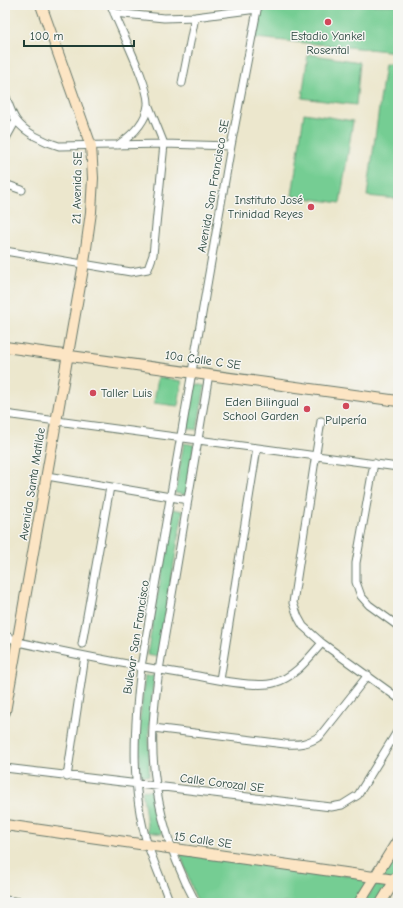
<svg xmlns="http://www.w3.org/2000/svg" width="403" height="908" viewBox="0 0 403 908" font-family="'Comic Neue',sans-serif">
<rect width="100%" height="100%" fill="#f6f6f2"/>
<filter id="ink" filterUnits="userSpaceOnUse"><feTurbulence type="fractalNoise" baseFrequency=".025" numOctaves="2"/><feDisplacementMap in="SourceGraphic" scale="8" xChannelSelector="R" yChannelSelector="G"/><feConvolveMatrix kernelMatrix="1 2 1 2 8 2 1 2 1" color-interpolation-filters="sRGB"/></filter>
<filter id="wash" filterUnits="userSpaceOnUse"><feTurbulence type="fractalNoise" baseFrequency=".012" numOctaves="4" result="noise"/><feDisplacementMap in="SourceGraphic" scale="16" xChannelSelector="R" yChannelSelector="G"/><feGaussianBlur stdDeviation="0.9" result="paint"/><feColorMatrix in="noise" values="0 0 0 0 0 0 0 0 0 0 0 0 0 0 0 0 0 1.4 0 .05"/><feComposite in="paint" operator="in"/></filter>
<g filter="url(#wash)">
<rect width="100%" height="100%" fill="#ece7cd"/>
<path fill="#74cd93" stroke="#4a8564" d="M261,5H398V52L255,38Z
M308,54L360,62L356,105L302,98Z
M385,64L398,65V199L367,196Z
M304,113L353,121L340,203L292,196Z
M158,377L182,381L178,406L154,403Z
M195,384L205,386L197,430L187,428Z
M184,443L194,445L186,495L175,493Z
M173,509L183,511L158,657L147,655Z
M145,675L154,676L149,728V776L140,775L139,727Z
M142,790L154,791L162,834L148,832Z
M398,848V885L387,903H364Z
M180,853L375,879L362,903H199L194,894Z"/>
</g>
<g filter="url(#ink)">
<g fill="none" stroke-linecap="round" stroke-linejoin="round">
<g stroke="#67786a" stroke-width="9">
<path id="street" d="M111,5C119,27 150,87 148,105C146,123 131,136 118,145
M114,13L164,18L195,17L257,9
M182,83L195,17
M5,94C8,102 11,113 16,120C25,133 45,142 59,146L164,144L231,146
M5,140L16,120
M5,184L22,190
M5,251L131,272L148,269L153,255L164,144L148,104
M5,414L398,467
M321,421L293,603L298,617L303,626L322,643L398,698
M374,463L356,563V582L361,596L369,605L398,626
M47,476L188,500
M5,635L18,642C78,655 138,667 198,676C217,680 256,688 274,683C295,677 308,659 322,643
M82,644L110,487
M220,680L257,448
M153,728L285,744C299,745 308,744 320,736L368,675
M5,768L331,807L342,805L358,795L398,730
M67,777L85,656
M5,900L29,903
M170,903C163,884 155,865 148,846C130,789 134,726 141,667L231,146L258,5
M196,903C167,850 150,787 153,726C156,676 167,626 175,577C186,509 198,442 209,374"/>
</g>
<g stroke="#67786a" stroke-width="12">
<path id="secondary" d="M5,347L398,401
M5,712L84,263L91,212L93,178L91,146L41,5
M5,825L395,880
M359,903L398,840
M381,903L398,875"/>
</g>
<use href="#street" stroke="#fff" stroke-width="7"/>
<use href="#secondary" stroke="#fce5c4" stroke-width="10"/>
</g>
</g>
<g fill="#d1495b" stroke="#f6f6f2" stroke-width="1.5">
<circle cx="328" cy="22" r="4"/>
<circle cx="311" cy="207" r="4"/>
<circle cx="93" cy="393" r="4"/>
<circle cx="346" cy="406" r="4"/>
<circle cx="307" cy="409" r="4"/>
</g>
<g text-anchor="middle" stroke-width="3" stroke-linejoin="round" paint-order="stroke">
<g font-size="12" fill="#1f3d34" stroke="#f6f6f2">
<text x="328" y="40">Estadio Yankel<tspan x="328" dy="14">Rosental</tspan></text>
<text x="303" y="204" text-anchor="end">Instituto José<tspan x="303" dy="14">Trinidad Reyes</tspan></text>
<text x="101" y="397" text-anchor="start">Taller Luis</text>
<text x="299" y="406" text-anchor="end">Eden Bilingual<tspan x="299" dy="14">School Garden</tspan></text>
<text x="346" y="424">Pulpería</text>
</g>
<g font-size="12" fill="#1f3d34" stroke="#f6f6f2">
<text transform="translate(213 186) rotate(-80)" y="4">Avenida San Francisco SE</text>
<text transform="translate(77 188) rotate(-89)" y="4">21 Avenida SE</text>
<text transform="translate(203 360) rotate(8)" y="4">10a Calle C SE</text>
<text transform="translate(32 484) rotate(-81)" y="4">Avenida Santa Matilde</text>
<text transform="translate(136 637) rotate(-81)" y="4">Bulevar San Francisco</text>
<text transform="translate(222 783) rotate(7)" y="4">Calle Corozal SE</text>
<text transform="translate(203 840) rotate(8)" y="4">15 Calle SE</text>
</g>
</g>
<rect width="403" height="908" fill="none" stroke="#f6f6f2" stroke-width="20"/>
<path d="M24 40v6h110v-6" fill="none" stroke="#1f3d34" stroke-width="2"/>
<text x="30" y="40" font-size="12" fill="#1f3d34" stroke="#f6f6f2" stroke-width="3" paint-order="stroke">100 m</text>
</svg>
